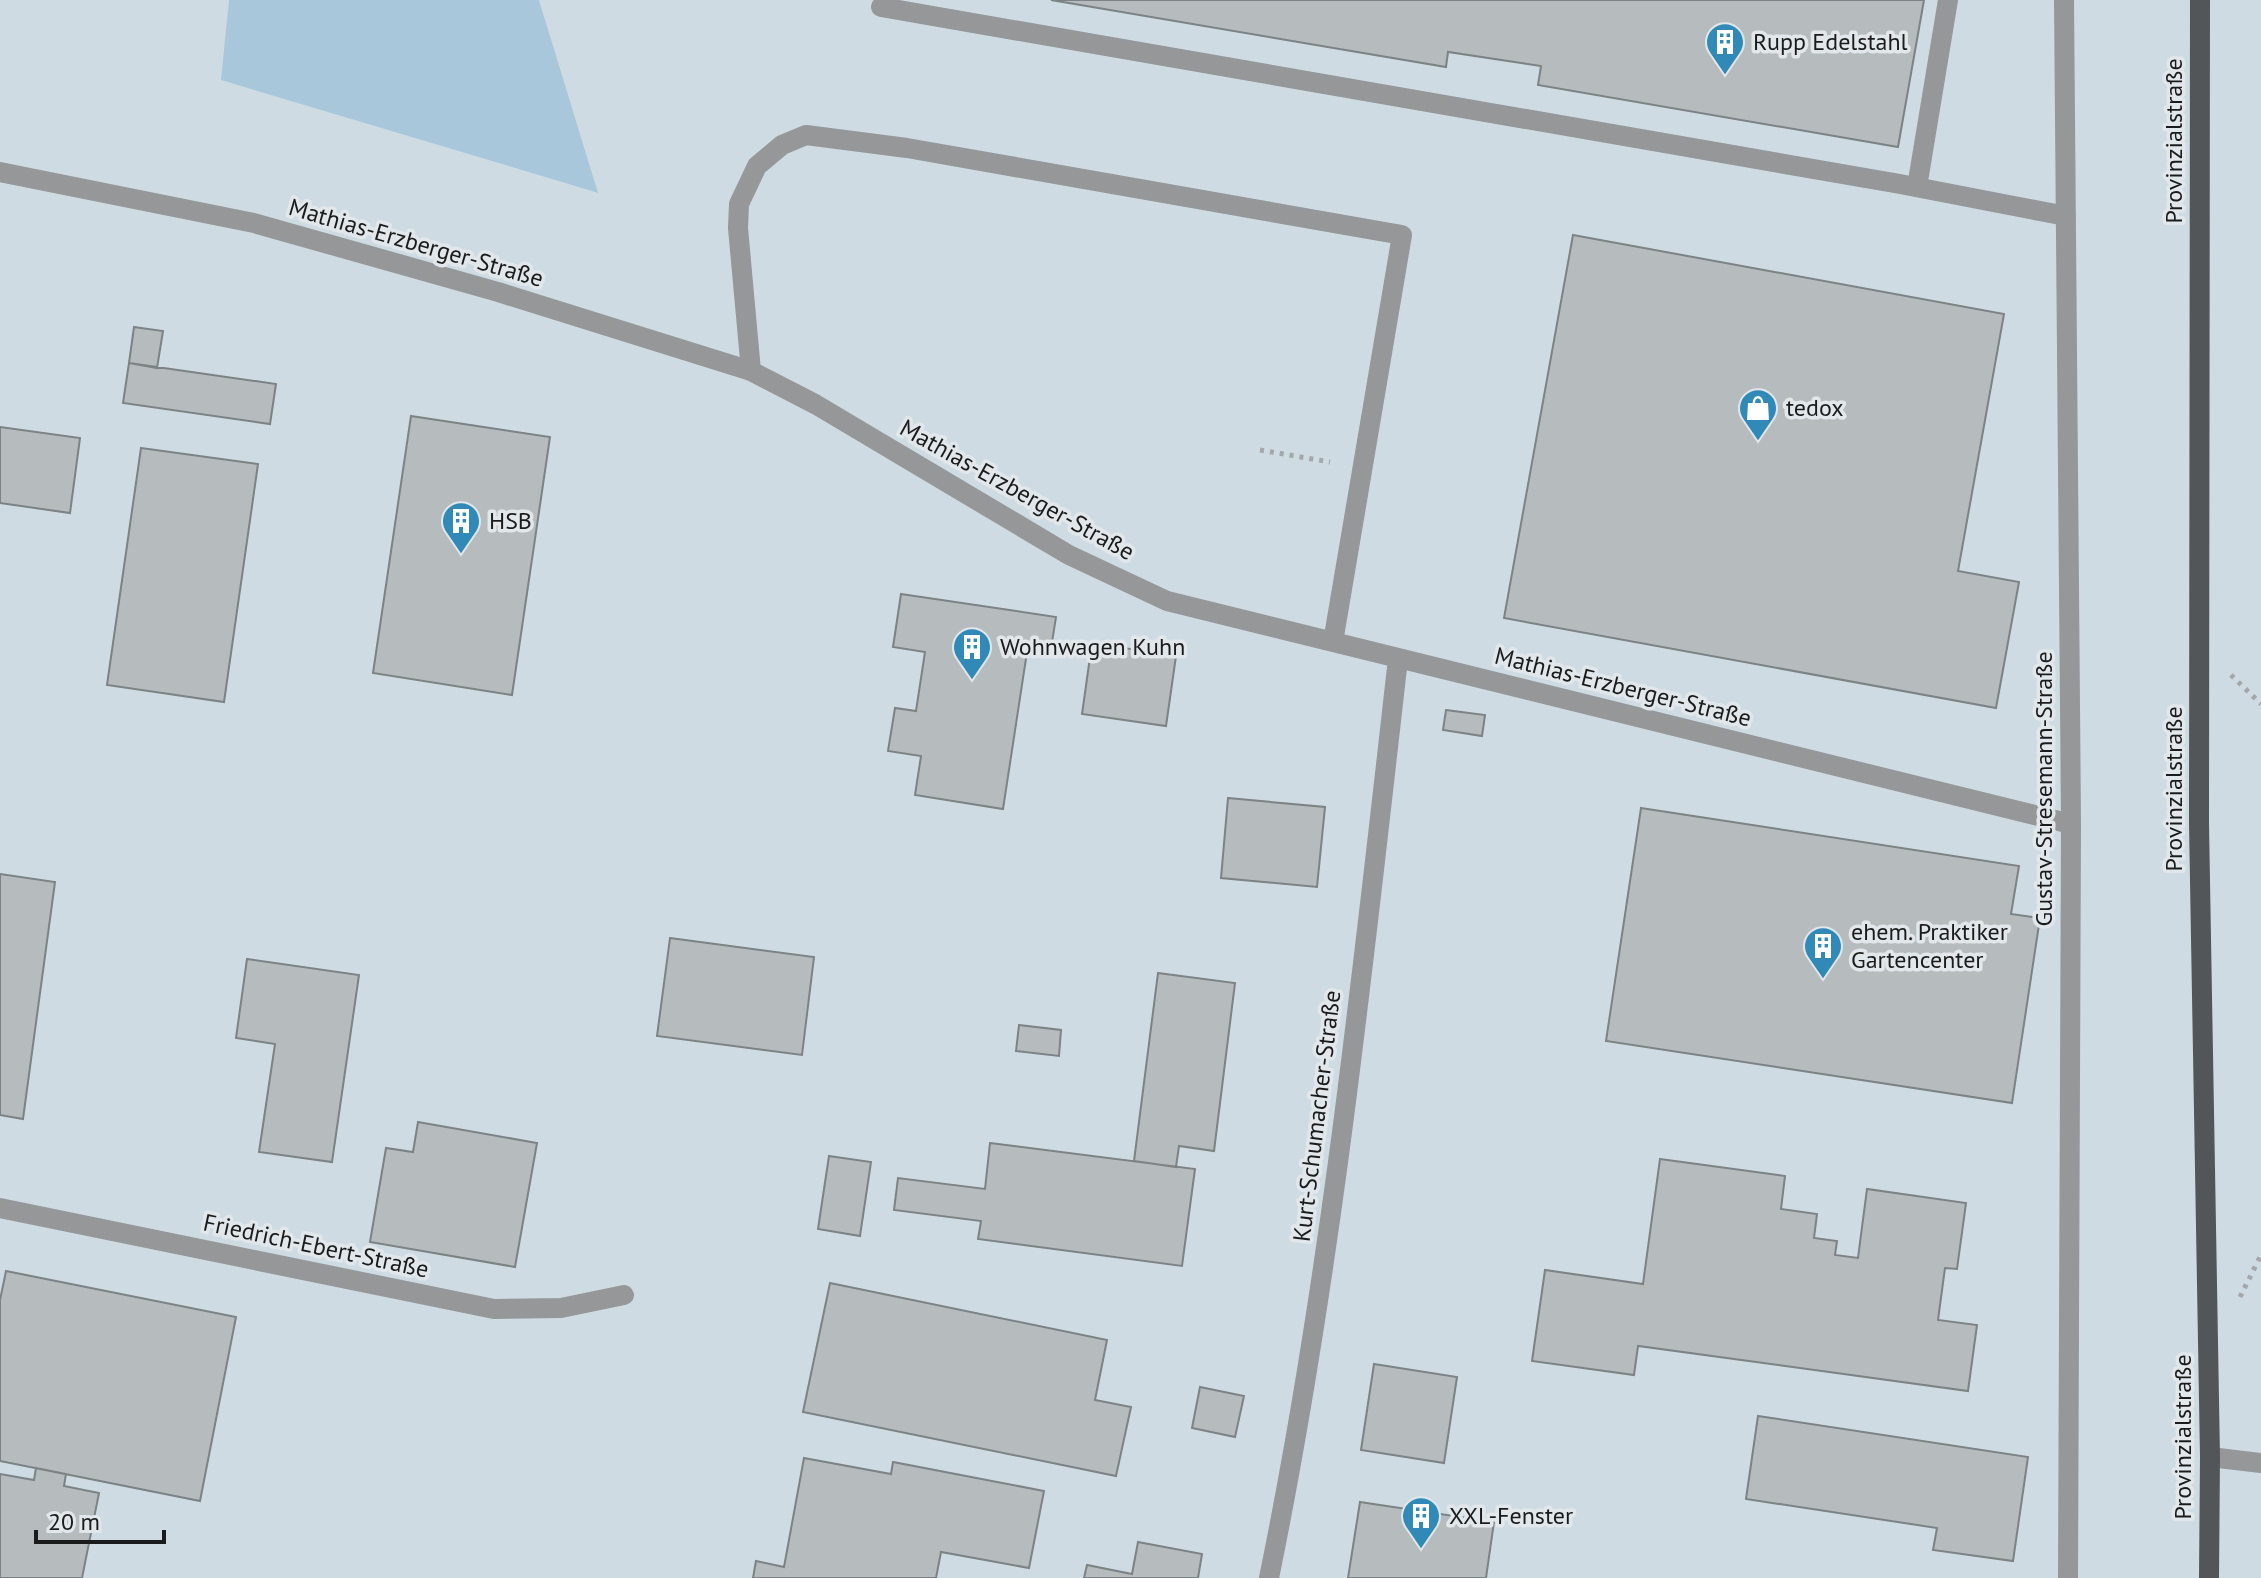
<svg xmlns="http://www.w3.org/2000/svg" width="2261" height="1578" viewBox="0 0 2261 1578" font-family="'PT Sans',sans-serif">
<rect width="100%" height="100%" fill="#e1e7ea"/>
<path fill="#cfdbe3" d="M0,0H229L222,80L597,193L539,0H2261V1578H0Z"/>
<path fill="#a8c7db" d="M229,0H539L598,193L221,80Z"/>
<path fill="#b6bbbe" stroke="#7d8285" stroke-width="2" d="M1051,0H1924L1898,147L1538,85L1541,66L1448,52L1446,67Z
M1573,235L2004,314L1958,571L2019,582L1996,708L1504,618Z
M134,327L163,331L157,368L129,363Z
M129,363L276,384L270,424L123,403Z
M411,416L550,437L512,695L373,673Z
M0,427L80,438L70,513L0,503Z
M141,448L258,464L224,702L107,685Z
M901,594L1056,617L1050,655L1027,652L1003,809L915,795L921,756L888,751L895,708L916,711L925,652L893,647Z
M1092,643L1176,656L1166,726L1082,714Z
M1446,710L1485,715L1482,736L1443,730Z
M1228,798L1325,807L1317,887L1221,878Z
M1641,808L2019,866L2011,914L2040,918L2012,1103L1606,1041Z
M0,874L55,882L23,1119L0,1115Z
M670,938L814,957L802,1055L657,1036Z
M247,959L359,975L332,1162L259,1152L275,1044L236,1038Z
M1158,973L1235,983L1214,1151L1179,1146L1176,1167L1134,1161Z
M1019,1025L1061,1030L1059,1056L1016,1051Z
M418,1122L537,1143L515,1267L370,1242L386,1148L413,1152Z
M990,1143L1195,1169L1182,1266L978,1239L981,1221L894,1210L898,1178L985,1189Z
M829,1156L871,1162L860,1236L818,1229Z
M1660,1159L1785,1176L1781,1209L1817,1214L1814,1238L1837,1241L1835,1255L1858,1258L1867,1189L1966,1203L1957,1269L1945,1268L1938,1320L1977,1325L1968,1391L1638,1346L1634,1375L1532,1361L1545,1270L1643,1284Z
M6,1271L236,1317L200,1501L0,1461V1300Z
M830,1283L1107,1340L1095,1400L1131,1407L1116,1476L803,1412Z
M1374,1364L1457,1377L1444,1463L1361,1450Z
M1200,1387L1244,1396L1235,1437L1192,1428Z
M1758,1416L2028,1457L2013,1561L1933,1550L1937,1528L1746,1499Z
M804,1458L891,1474L893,1462L1044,1491L1029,1568L941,1552L936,1578H753L756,1561L784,1567Z
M36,1468L66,1474L64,1486L99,1493L82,1578H0V1474L34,1480Z
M1360,1502L1494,1522L1486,1578H1348Z
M1138,1542L1202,1554L1198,1578H1084L1087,1565L1132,1574Z"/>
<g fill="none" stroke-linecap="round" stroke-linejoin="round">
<path stroke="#a3a7aa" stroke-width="5" stroke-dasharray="4 6" stroke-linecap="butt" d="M1260,450L1330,462
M2231,675L2261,704
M2240,1297L2261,1255"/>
<path stroke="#959798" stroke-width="20" d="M2064,0L2071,824L2068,1578
M881,7L1900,184L2066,216
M0,172L254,223L498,292L751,371L815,404L1069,555L1167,601L2071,824
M1917,187L1948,0
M751,371L738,228L739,204L757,166L782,145L806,135L907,148L1402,235L1333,642
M0,1208L494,1309L561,1308L624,1295
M2210,1457L2261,1463
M1269,1578C1331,1275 1363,966 1398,659"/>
<path stroke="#535659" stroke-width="20" d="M2200,0L2199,823L2210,1457L2209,1578"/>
</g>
<defs>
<g id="building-pin" transform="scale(2)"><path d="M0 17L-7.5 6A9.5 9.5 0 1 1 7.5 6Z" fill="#3189b7" stroke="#e1e7ea"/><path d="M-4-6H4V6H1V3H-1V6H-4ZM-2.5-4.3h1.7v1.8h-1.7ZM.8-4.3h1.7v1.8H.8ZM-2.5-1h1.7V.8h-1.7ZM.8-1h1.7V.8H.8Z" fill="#fff"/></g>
<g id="shop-pin" transform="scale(2)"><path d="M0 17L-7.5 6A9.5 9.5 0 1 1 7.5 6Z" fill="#3189b7" stroke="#e1e7ea"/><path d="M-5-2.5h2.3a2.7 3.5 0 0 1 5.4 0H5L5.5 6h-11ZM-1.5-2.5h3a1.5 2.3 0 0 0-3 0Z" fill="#fff"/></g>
</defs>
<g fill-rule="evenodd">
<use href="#building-pin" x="1725" y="42"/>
<use href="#shop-pin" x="1758" y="408"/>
<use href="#building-pin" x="461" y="521"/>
<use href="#building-pin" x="972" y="647"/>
<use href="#building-pin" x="1823" y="946"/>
<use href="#building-pin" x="1421" y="1516"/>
</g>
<g text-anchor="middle" stroke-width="7" stroke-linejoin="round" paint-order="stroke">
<g font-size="24" fill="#191b1c" stroke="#e1e7ea" text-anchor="start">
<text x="1753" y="50">Rupp Edelstahl</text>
<text x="1786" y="416">tedox</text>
<text x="489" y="529">HSB</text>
<text x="1000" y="655">Wohnwagen Kuhn</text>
<text x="1851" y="940">ehem. Praktiker<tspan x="1851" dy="28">Gartencenter</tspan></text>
<text x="1449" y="1524">XXL-Fenster</text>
</g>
<g font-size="24" fill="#191b1c" stroke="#e1e7ea">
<text transform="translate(2174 141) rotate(-90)" y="8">Provinzialstraße</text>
<text transform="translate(416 243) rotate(16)" y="8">Mathias-Erzberger-Straße</text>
<text transform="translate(1017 490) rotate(29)" y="8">Mathias-Erzberger-Straße</text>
<text transform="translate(1623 687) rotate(14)" y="8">Mathias-Erzberger-Straße</text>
<text transform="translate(2044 789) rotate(-90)" y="8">Gustav-Stresemann-Straße</text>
<text transform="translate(2174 789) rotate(-90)" y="8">Provinzialstraße</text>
<text transform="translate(1317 1116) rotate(-83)" y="8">Kurt-Schumacher-Straße</text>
<text transform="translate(316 1246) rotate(12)" y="8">Friedrich-Ebert-Straße</text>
<text transform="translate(2183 1437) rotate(-90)" y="8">Provinzialstraße</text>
</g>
</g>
<path d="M36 1530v12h128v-12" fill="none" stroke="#191b1c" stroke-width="4"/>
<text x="48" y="1530" font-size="24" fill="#191b1c" stroke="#e1e7ea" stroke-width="6" paint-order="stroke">20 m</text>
</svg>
